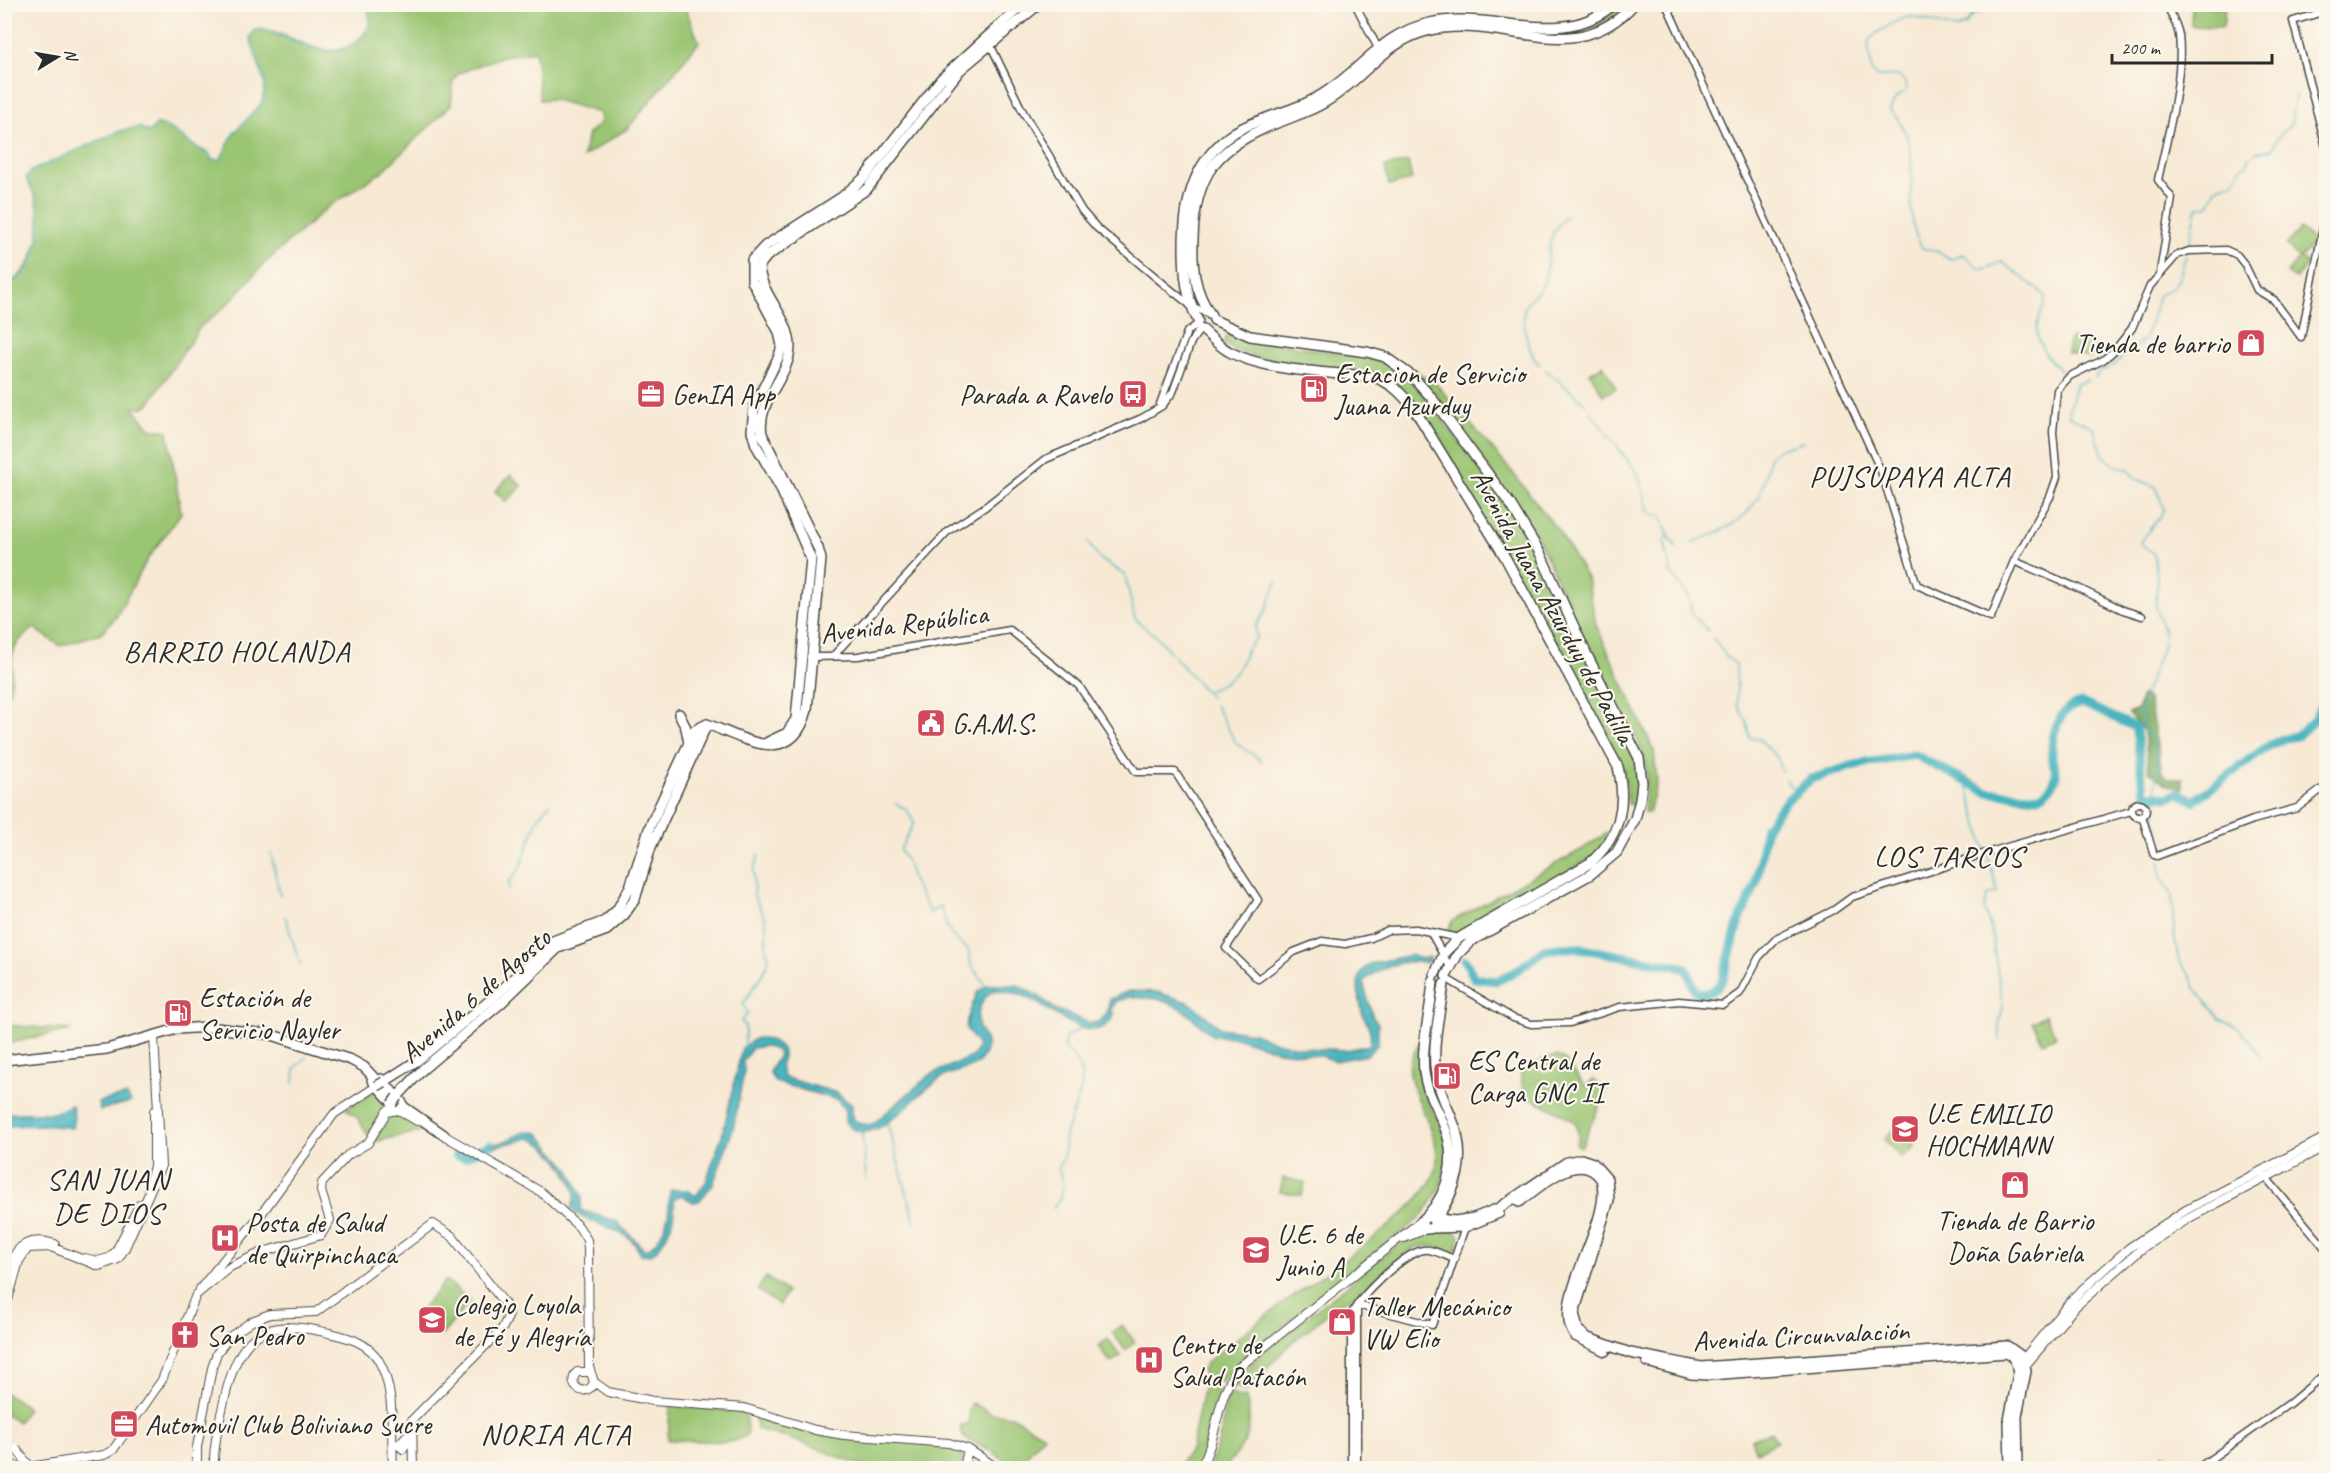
<svg xmlns="http://www.w3.org/2000/svg" width="2331" height="1473" viewBox="0 0 2331 1473" font-family="Caveat,sans-serif">
<rect width="100%" height="100%" fill="#fbf7ec"/>
<filter id="ink" filterUnits="userSpaceOnUse"><feTurbulence type="fractalNoise" baseFrequency=".0167" numOctaves="2"/><feDisplacementMap in="SourceGraphic" scale="12" xChannelSelector="R" yChannelSelector="G"/><feConvolveMatrix kernelMatrix="1 2 1 2 8 2 1 2 1" color-interpolation-filters="sRGB"/></filter>
<filter id="wash" filterUnits="userSpaceOnUse"><feTurbulence type="fractalNoise" baseFrequency=".008" numOctaves="4" result="noise"/><feDisplacementMap in="SourceGraphic" scale="24" xChannelSelector="R" yChannelSelector="G"/><feGaussianBlur stdDeviation="1.35" result="paint"/><feColorMatrix in="noise" values="0 0 0 0 0 0 0 0 0 0 0 0 0 0 0 0 0 1.4 0 .05"/><feComposite in="paint" operator="in"/></filter>
<g filter="url(#wash)">
<rect width="100%" height="100%" fill="#f7e9d4"/>
<path fill="#9ac572" stroke="#62784e" stroke-width="1.5" d="M367,5H684L699,42L627,129L583,157L588,134L601,122L600,113L552,99L540,100L535,51L503,56L459,73L453,81L451,105L383,171L328,207L265,263L226,306L200,327L148,405L142,408H133L151,429L168,431L181,513L147,560L116,617L101,633L60,646L34,628C28,632 21,638 17,644C6,662 18,682 5,699L4,286C35,271 45,231 36,199C34,192 29,185 26,178L31,171L120,131L139,127L149,132L158,124C176,127 189,148 209,153L212,160H220L234,133L262,103L265,84L250,37L254,30C289,24 324,74 360,38C372,27 371,19 367,5Z
M1624,5H1629L1616,18L1572,36L1506,28C1549,30 1569,35 1607,13C1614,10 1619,9 1624,5Z
M2192,6L2225,7L2223,27L2191,26Z
M1408,162L1412,180L1389,185L1385,167Z
M2300,229L2315,242L2300,258L2308,264L2296,279L2287,273L2299,258L2286,245Z
M1229,335L1379,360L1393,366L1419,389L1518,520L1633,751L1639,779L1636,805L1628,804L1627,786L1620,762L1589,701L1537,609L1418,410L1368,374L1265,359L1236,351L1224,344L1225,338Z
M2070,338L2094,343L2091,358L2067,353Z
M1603,365L1616,388L1603,395L1590,373Z
M1411,368L1437,385L1513,473L1559,532L1587,578L1596,625L1654,751L1657,783L1649,813L1644,812L1647,774L1639,743L1598,669L1536,534L1436,394Z
M511,475L522,486L506,502L495,491Z
M1614,828L1605,844L1590,859L1456,935L1448,931L1452,921L1581,850Z
M1435,987H1441L1432,1072L1438,1098L1455,1132V1155C1452,1125 1431,1101 1427,1071C1424,1043 1436,1015 1435,987Z
M2045,1015L2056,1036L2043,1042L2032,1022Z
M5,1025L71,1030L5,1044Z
M1422,1039C1420,1051 1418,1064 1420,1076C1423,1095 1433,1111 1441,1128C1455,1160 1441,1194 1420,1218L1245,1356L1222,1382L1206,1377L1202,1371L1206,1363C1233,1341 1260,1320 1289,1299C1323,1273 1428,1209 1436,1168C1443,1129 1405,1093 1410,1063C1412,1055 1417,1047 1422,1039Z
M1557,1056L1565,1060L1585,1086L1594,1080L1606,1091L1581,1147L1576,1144L1579,1136L1575,1122C1567,1117 1558,1111 1549,1107C1530,1099 1521,1095 1521,1073L1543,1059Z
M376,1090L387,1103L371,1133L367,1134L357,1117L346,1109Z
M389,1113H401L428,1130L374,1142Z
M1898,1126L1915,1146L1901,1158L1884,1139Z
M1283,1178L1305,1182L1302,1195L1280,1192Z
M1455,1231L1460,1236L1455,1253L1430,1246L1415,1247L1367,1288L1337,1306L1289,1345L1246,1391L1232,1385L1262,1353L1399,1244L1429,1233Z
M766,1277L787,1292L779,1305L757,1290Z
M446,1280L470,1301L442,1335L417,1315Z
M1122,1325L1135,1342L1125,1350L1112,1332Z
M1108,1339L1121,1356L1111,1363L1098,1346Z
M1204,1384L1219,1389L1211,1440L1200,1468H1175L1191,1450Z
M5,1393L28,1407L18,1422L5,1414Z
M1228,1394L1246,1398C1254,1431 1247,1445 1224,1468H1209L1219,1441Z
M972,1403L990,1413L1011,1416L1044,1435L1016,1468L988,1449L963,1437L960,1426L969,1423V1409Z
M670,1406L746,1412L747,1435L732,1442L668,1440Z
M755,1415L820,1434L936,1443L963,1451L962,1468H868L803,1443L756,1429Z
M1771,1431L1777,1442L1756,1452L1751,1440Z
M2163,1454L2189,1465L2190,1468H2159Z"/>
<path fill="#7baa64" stroke="#536a48" stroke-width="1.5" d="M2142,695L2149,700L2162,773L2170,779L2183,778V788C2169,788 2160,780 2149,771L2144,731L2128,714L2137,710Z"/>
<path fill="#46b4c0" stroke="#387076" stroke-width="1.5" d="M1410,955L1421,959L1430,957V962C1421,964 1415,961 1407,962C1391,964 1374,971 1363,982L1373,1018L1378,1023V1044L1367,1055L1335,1061L1321,1056L1279,1051L1235,1037L1213,1036L1181,1008L1158,999L1130,997L1117,1001L1111,1009L1114,1014C1098,1054 1048,1007 1027,997C1018,993 1006,992 996,990C983,994 974,1013 979,1028C982,1034 986,1039 987,1046C981,1073 960,1067 941,1078C919,1091 893,1126 870,1131C858,1134 853,1130 845,1122V1111L838,1100L775,1082L769,1072L779,1055L777,1051L766,1046L752,1048L743,1061L744,1072L733,1129L713,1184L699,1201L693,1202L682,1195L674,1198C676,1218 667,1244 650,1255L640,1254C631,1225 590,1228 571,1209C573,1204 575,1199 575,1195C574,1177 546,1140 528,1138C514,1143 498,1145 483,1151L478,1148C487,1145 498,1144 507,1140C518,1136 524,1128 538,1133L570,1170L582,1196L580,1210L616,1221L645,1250C657,1245 666,1228 668,1214C670,1206 667,1198 671,1190H686L696,1196L706,1182L723,1132L742,1048L756,1038C774,1039 790,1046 780,1065L783,1077L837,1093L852,1105V1118C858,1124 864,1126 873,1124L930,1075L973,1056L978,1046L966,1028L967,1020L977,993L987,985H1017L1040,997L1055,1009L1090,1023L1098,1022L1106,1015L1110,999L1129,991L1157,992L1190,1003L1220,1028L1254,1033L1276,1042L1303,1048L1346,1050L1370,1045C1372,1031 1369,1027 1363,1015C1361,1011 1361,1005 1360,1001C1350,958 1378,964 1410,955Z
M127,1095L131,1102L100,1110L98,1102Z
M72,1105L74,1118L72,1128L43,1125L5,1126V1113H54Z"/>
<g fill="none" stroke-linecap="round" stroke-linejoin="round">
<path stroke="#46b4c0" stroke-width="1.5" d="M2002,4L1972,15L1966,24L1957,29C1946,27 1918,16 1909,17C1899,18 1873,34 1868,42L1872,72L1878,77L1899,76L1905,82L1906,91L1895,99L1890,110C1931,150 1896,205 1922,248L1938,252L1951,259L1963,254L1981,270L2002,262L2045,295C2046,309 2038,315 2037,327C2035,344 2052,364 2065,375
M2189,246L2197,208L2209,205L2216,188L2233,182L2242,166L2248,165L2249,158L2256,152L2273,149L2276,139L2291,125L2295,96
M4,286C37,276 45,229 36,200C34,192 29,185 26,178L31,171L120,131L139,127L149,133L158,124C176,127 189,148 209,153L212,160H220L234,133L262,103L265,84L250,37L254,30L263,29C293,41 333,65 360,38C372,27 371,19 367,4
M1540,365C1529,355 1518,315 1527,303C1533,294 1541,292 1544,281C1552,254 1543,239 1566,216
M1546,370L1585,403
M2095,378L2100,371L2108,370L2145,339L2159,295C2182,285 2179,275 2186,255
M2088,380L2076,384L2069,407V416L2093,427L2103,455L2114,465L2129,470L2136,479L2156,487L2164,509C2158,523 2147,530 2140,543L2154,554L2157,574L2156,607L2164,633L2163,645L2139,711L2143,728L2153,741L2157,757L2155,814L2159,851
M1591,412L1638,474L1648,510L1652,515L1661,516L1669,536L1664,540L1671,573L1688,595L1692,614L1708,631
M1669,537L1677,548
M1088,542L1099,558L1125,575L1135,619L1157,637L1210,697
M1691,543C1740,524 1761,514 1769,457L1777,450L1803,442
M1713,638L1727,658L1736,664L1737,704L1747,722L1750,738L1759,739L1777,757L1781,771
M1207,691C1220,686 1232,679 1239,667C1247,654 1243,649 1257,638L1255,627L1266,611L1277,581
M1215,705L1236,743L1262,761
M1785,779L1796,793
M1966,781L1985,849
M895,803L907,810L914,823L900,850L909,866L912,880L930,913L941,906C945,926 950,938 968,949L971,965L987,987
M271,854L280,895
M1988,857L1998,892L1988,895L1984,909L1991,930L2003,1008L1999,1023L2000,1040
M2160,860L2161,877L2172,894L2174,935L2179,961L2190,975L2195,988L2220,1019L2233,1024L2250,1040L2261,1057
M509,890V882L520,868L538,818L550,804
M285,916L300,964
M745,1046V1026L741,1021L748,1013L743,1004L766,968L769,958L766,949V920L754,896V870L759,855
M294,1083L295,1068L307,1057
M887,1122L915,1222
M862,1132L866,1179
M1053,1208C1064,1196 1064,1182 1058,1167C1068,1153 1062,1151 1065,1137C1073,1099 1099,1081 1064,1047L1066,1036L1078,1031L1081,1026"/>
<path stroke="#46b4c0" stroke-width="9" d="M1465,960L1474,978L1497,981L1515,972L1544,950L1560,948H1579L1686,968L1696,992C1707,997 1718,989 1723,979L1738,924L1756,884L1766,826L1786,801L1811,779L1855,765L1915,755L1987,792L2038,797C2047,793 2057,783 2056,772C2056,767 2052,764 2052,759C2051,736 2057,708 2082,703L2135,727C2141,750 2138,771 2146,794L2167,797L2179,793L2194,801L2265,748L2284,738L2297,736L2314,720L2326,697
M456,1155L464,1157L490,1145"/>
</g>
</g>
<g filter="url(#ink)">
<g fill="none" stroke-linecap="round" stroke-linejoin="round">
<g stroke="#4a4844" stroke-width="9">
<path id="minor" d="M1355,4L1380,52
M1666,4L1881,471L1917,585L1991,617L2014,561L2078,588L2123,610L2142,616
M2326,11L2293,21L2326,147
M990,44L1022,110L1082,211L1097,228L1165,285L1190,305L1208,314
M2160,272L2172,198L2158,180C2167,138 2184,77 2179,35C2177,24 2171,14 2166,4
M2301,337L2326,213
M1160,404L1187,332L1198,324
M2014,561L2050,497L2057,477L2053,432L2057,390L2070,376L2103,360L2115,350L2132,328L2150,286L2177,255L2189,251L2226,250L2237,255L2245,265L2257,290L2274,300L2301,337
M810,657L858,656L1010,630L1079,686L1136,772H1175L1258,900L1226,948L1258,979L1294,952L1322,941L1345,944L1371,938L1388,930L1416,929L1459,938
M832,657L948,531L985,507L1046,459L1142,418L1162,406L1173,392L1191,342L1201,328
M2132 810a7 7 0 1 1 14 0a7 7 0 1 1-14 0Z
M2142,816L2154,855L2157,856L2253,820L2297,808L2326,786
M1431,933L1450,967
M1447,979L1513,1018L1531,1024L1570,1023L1620,1007L1679,1001L1723,1005L1740,993L1759,957L1776,939L1834,910L1852,897L1983,854L2131,811
M2263,1174L2326,1249
M1357,1305L1432,1325L1465,1227
M1351,1468V1316C1357,1298 1404,1253 1423,1250C1432,1248 1445,1256 1454,1259
M1357,1468V1306
M2198,1468L2290,1403L2326,1373"/>
</g>
<g stroke="#4a4844" stroke-width="10">
<path id="major" d="M386,1112L399,1110L417,1121
M440,1133L541,1192L579,1227L587,1240L588,1249L589,1367L594,1382L608,1392L653,1401L744,1408L815,1430L844,1435L949,1443L968,1449L997,1468
M148,1188L154,1166V1111
M1404,1238L1426,1229
M85,1258L97,1261L109,1258L116,1251L140,1204
M200,1289L262,1213L334,1114L377,1086
M4,1291C10,1259 16,1232 55,1244
M4,1314L19,1261L28,1248L51,1247L99,1266L118,1259L125,1248L161,1166L154,1036
M2021,1362L2075,1296L2129,1248L2186,1210L2326,1137
M2024,1367L2076,1306L2145,1246L2191,1217L2326,1146
M590,1372H577C565,1386 587,1400 594,1382
M4,1441L19,1458
M406,1443L403,1449L398,1445L412,1430
M23,1468L104,1455L113,1450L162,1380L196,1295L230,1267L260,1253L321,1235L330,1220L321,1191L322,1183L348,1155L368,1143L388,1110
M197,1468V1447L212,1368L217,1353L228,1338L252,1321L270,1314L316,1312L433,1224L452,1236L505,1304L509,1315L502,1329L412,1420L413,1468
M214,1468C213,1446 219,1423 224,1401C239,1336 260,1316 329,1333C348,1337 369,1343 379,1361C396,1391 391,1435 393,1468
M964,1468L968,1449
M1200,1468C1219,1436 1215,1399 1238,1368L1421,1221"/>
</g>
<g stroke="#4a4844" stroke-width="12">
<path id="highway" d="M1211,315C1194,291 1192,267 1193,238C1195,173 1218,146 1277,123C1294,116 1312,111 1327,101C1363,79 1384,42 1427,31C1500,12 1574,72 1634,4
M1214,320L1250,336L1367,352L1385,357L1413,377L1431,397L1511,505L1540,553L1586,653L1639,758L1642,783L1640,800L1635,819L1617,852L1591,874L1471,941L1458,954L1446,976
M1198,321C1186,297 1184,273 1184,246C1184,200 1194,159 1235,132C1263,115 1299,111 1326,92C1364,67 1383,33 1430,23C1491,9 1562,51 1614,4
M1203,330C1211,337 1218,345 1228,351C1266,372 1330,372 1373,377C1393,383 1402,394 1415,410L1505,557L1618,767C1627,805 1620,837 1590,863L1459,938L1444,953L1435,974
M679,714L686,728L689,743
M768,742L787,733L796,719L811,559L780,487L756,445L752,431L754,407L779,356L782,346L779,332L752,281V260L765,246L842,197L864,178L941,79L1023,4
M4,1060L107,1049L177,1029L209,1027L272,1035L351,1060L364,1067L378,1082
M381,1079L402,1103
M372,1080L399,1110
M384,1082L418,1060L494,997L553,941L605,921L617,910L630,887L650,826L695,730L707,724C744,738 792,769 807,710L821,559L818,548L762,434C756,400 789,379 790,347C790,317 760,295 759,266L767,256L867,189L960,70L1039,4
M397,1097L423,1069L501,1003L558,948L607,930L624,915L635,899L651,847L707,724
M398,1103L444,1135
M1519,1202C1539,1188 1580,1147 1601,1179C1615,1221 1548,1302 1575,1336L1605,1351
M1422 1223a6 6 0 1 1 12 0a6 6 0 1 1-12 0Z
M1426,1217C1450,1191 1458,1156 1443,1123C1436,1106 1426,1091 1424,1072C1421,1043 1431,1011 1433,981
M1432,1218L1455,1221L1474,1218L1499,1208L1567,1162L1581,1159L1593,1163L1607,1179L1609,1200L1574,1313L1578,1330L1588,1338L1630,1353L1701,1367L2007,1346L2021,1356L2026,1371L2017,1416L2018,1468
M1434,1222C1457,1190 1468,1158 1452,1119C1445,1102 1437,1086 1435,1067C1433,1040 1440,1011 1444,984
M1431,1228L1465,1227L1499,1213
M1647,1362L1691,1374L1709,1375L2006,1353L2012,1356L2019,1369L2009,1420L2010,1468"/>
</g>
<use href="#minor" stroke="#fff" stroke-width="6"/>
<use href="#major" stroke="#fff" stroke-width="8"/>
<use href="#highway" stroke="#fff" stroke-width="9"/>
<g stroke="#4a4844" stroke-width="10" stroke-linecap="butt">
<path id="major-bridge" d="M16,1449L31,1468"/>
</g>
<g stroke="#4a4844" stroke-width="12" stroke-linecap="butt">
<path id="highway-bridge" d="M377,1086L384,1082
M392,1104L397,1097"/>
</g>
<use href="#major-bridge" stroke="#fff" stroke-width="8"/>
<use href="#highway-bridge" stroke="#fff" stroke-width="9"/>
</g>
</g>
<defs>
<g id="shop-square" transform="scale(1.5)"><rect x="-9" y="-9" width="18" height="18" rx="4" fill="#d1495b" stroke="#fbf7ec"/><path d="M-5-2.5h2.3a2.7 3.5 0 0 1 5.4 0H5L5.5 6h-11ZM-1.5-2.5h3a1.5 2.3 0 0 0-3 0Z" fill="#fff"/></g>
<g id="fuel-square" transform="scale(1.5)"><rect x="-9" y="-9" width="18" height="18" rx="4" fill="#d1495b" stroke="#fbf7ec"/><path d="M-5.5-6h7V0h2V4h1.3V-2.5L3-4.5l.8-.8L6-3V5H2.5V1h-1V6h-7ZM-4.2-4.7v3.2H.2V-4.7Z" fill="#fff"/></g>
<g id="office-square" transform="scale(1.5)"><rect x="-9" y="-9" width="18" height="18" rx="4" fill="#d1495b" stroke="#fbf7ec"/><path d="M-6-3h4V-5.5h4V-3h4V5H-6ZM-1-4.5V-3h2v-1.5ZM-6 0V1H6V0Z" fill="#fff"/></g>
<g id="bus-square" transform="scale(1.5)"><rect x="-9" y="-9" width="18" height="18" rx="4" fill="#d1495b" stroke="#fbf7ec"/><path d="M-5-6H5V4H4V6H2V4H-2V6H-4V4H-5ZM-3.5-4V0h7V-4ZM-3.5 1.2v1.5H-2V1.2ZM2 1.2v1.5H3.5V1.2Z" fill="#fff"/></g>
<g id="civic-square" transform="scale(1.5)"><rect x="-9" y="-9" width="18" height="18" rx="4" fill="#d1495b" stroke="#fbf7ec"/><path d="M-.6-6.5H3V-4.5H.6V-3L4-1V1h2V6H-6V1h2V-1L-.6-3ZM-1.2 2.5V6h2.4V2.5Z" fill="#fff"/></g>
<g id="school-square" transform="scale(1.5)"><rect x="-9" y="-9" width="18" height="18" rx="4" fill="#d1495b" stroke="#fbf7ec"/><path d="M0-5L7-2L0 1L-7-2ZM-4 1L0 2.5L4 1V4Q0 6-4 4Z" fill="#fff"/></g>
<g id="hospital-square" transform="scale(1.5)"><rect x="-9" y="-9" width="18" height="18" rx="4" fill="#d1495b" stroke="#fbf7ec"/><path d="M-5-5h3v3.5h4V-5h3V5h-3V1.5h-4V5h-3Z" fill="#fff"/></g>
<g id="church-square" transform="scale(1.5)"><rect x="-9" y="-9" width="18" height="18" rx="4" fill="#d1495b" stroke="#fbf7ec"/><path d="M-1.2-6h2.4v3.5h3.3v2.4h-3.3V6h-2.4V-.1h-3.3v-2.4h3.3Z" fill="#fff"/></g>
</defs>
<g fill-rule="evenodd">
<use href="#shop-square" x="2251" y="343"/>
<use href="#fuel-square" x="1314" y="389"/>
<use href="#office-square" x="651" y="394"/>
<use href="#bus-square" x="1133" y="394"/>
<use href="#civic-square" x="931" y="723"/>
<use href="#fuel-square" x="178" y="1013"/>
<use href="#fuel-square" x="1447" y="1076"/>
<use href="#school-square" x="1905" y="1129"/>
<use href="#shop-square" x="2015" y="1185"/>
<use href="#hospital-square" x="225" y="1238"/>
<use href="#school-square" x="1256" y="1250"/>
<use href="#school-square" x="432" y="1320"/>
<use href="#shop-square" x="1342" y="1322"/>
<use href="#church-square" x="185" y="1335"/>
<use href="#hospital-square" x="1149" y="1360"/>
<use href="#office-square" x="124" y="1424"/>
</g>
<g text-anchor="middle" stroke-width="4.5" stroke-linejoin="round" paint-order="stroke">
<g font-size="28" fill="#2b2b2b" stroke="#fbf7ec" text-anchor="start">
<text x="2230" y="353" text-anchor="end">Tienda de barrio</text>
<text x="1335" y="383">Estacion de Servicio<tspan x="1335" dy="32">Juana Azurduy</tspan></text>
<text x="672" y="404">GenIA App</text>
<text x="1112" y="404" text-anchor="end">Parada a Ravelo</text>
<text x="952" y="733">G.A.M.S.</text>
<text x="199" y="1007">Estación de<tspan x="199" dy="32">Servicio Nayler</tspan></text>
<text x="1468" y="1070">ES Central de<tspan x="1468" dy="32">Carga GNC II</tspan></text>
<text x="1926" y="1123">U.E EMILIO<tspan x="1926" dy="32">HOCHMANN</tspan></text>
<text x="2015" y="1230" text-anchor="middle">Tienda de Barrio<tspan x="2015" dy="32">Doña Gabriela</tspan></text>
<text x="246" y="1232">Posta de Salud<tspan x="246" dy="32">de Quirpinchaca</tspan></text>
<text x="1277" y="1244">U.E. 6 de<tspan x="1277" dy="32">Junio A</tspan></text>
<text x="453" y="1314">Colegio Loyola<tspan x="453" dy="32">de Fé y Alegría</tspan></text>
<text x="1363" y="1316">Taller Mecánico<tspan x="1363" dy="32">VW Elio</tspan></text>
<text x="206" y="1345">San Pedro</text>
<text x="1170" y="1354">Centro de<tspan x="1170" dy="32">Salud Patacón</tspan></text>
<text x="145" y="1434">Automovil Club Boliviano Sucre</text>
</g>
<g font-size="28" fill="#2b2b2b" stroke="#fbf7ec">
<text transform="translate(1554 606) rotate(61)" y="10">Avenida Juana Azurduy de Padilla</text>
<text transform="translate(904 623) rotate(-7)" y="10">Avenida República</text>
<text transform="translate(475 995) rotate(-41)" y="10">Avenida 6 de Agosto</text>
<text transform="translate(1801 1335) rotate(-3)" y="10">Avenida Circunvalación</text>
</g>
<g font-size="30" letter-spacing="1.5" fill="#2b2b2b" stroke="#fbf7ec">
<text x="1910" y="486">PUJSUPAYA ALTA</text>
<text x="237" y="661">BARRIO HOLANDA</text>
<text x="1949" y="866">LOS TARCOS</text>
<text x="108" y="1189">SAN JUAN<tspan x="108" dy="34">DE DIOS</tspan></text>
<text x="556" y="1444">NORIA ALTA</text>
</g>
</g>
<rect width="2331" height="1473" fill="none" stroke="#fbf7ec" stroke-width="24"/>
<g transform="translate(57 57) rotate(79)" stroke="#fbf7ec" stroke-width="4.5" paint-order="stroke">
<path d="M0-4.5L10 22L0 15L-10 22Z" fill="#2b2b2b"/>
<text y="-9" font-size="16" font-weight="bold" text-anchor="middle" fill="#2b2b2b">N</text>
</g>
<path d="M2112 54v9h160v-9" fill="none" stroke="#2b2b2b" stroke-width="3"/>
<text x="2121" y="54" font-size="18" fill="#2b2b2b" stroke="#fbf7ec" stroke-width="4.5" paint-order="stroke">200 m</text>
</svg>
